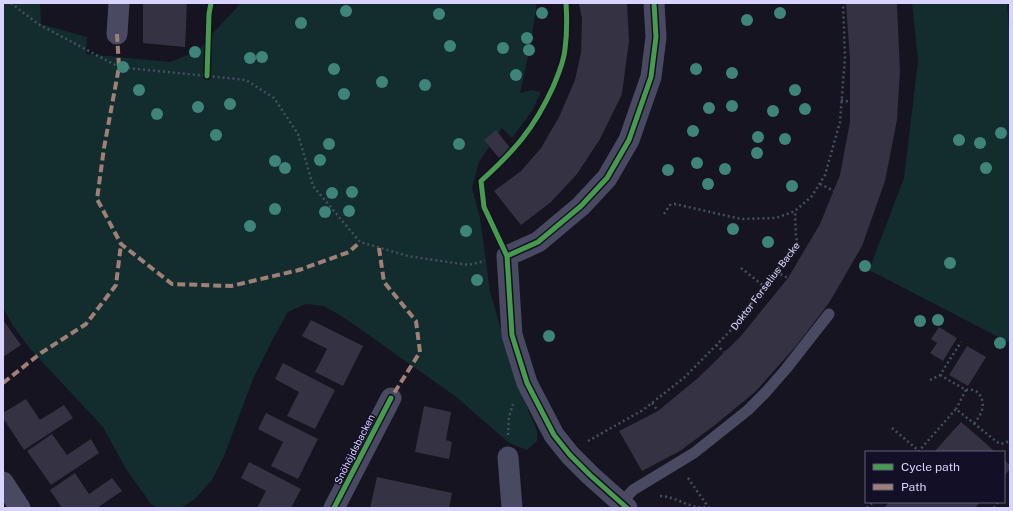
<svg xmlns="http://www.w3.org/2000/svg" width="1013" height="511" viewBox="0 0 1013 511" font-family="'Public Sans',sans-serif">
<rect width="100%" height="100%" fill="#161421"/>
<path fill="#132c2d" d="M3,3H40L41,24L87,37L86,54L170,62L198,51L213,33L241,3H536V9L530,48L520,93L532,90L541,92L532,111L512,138L502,128L479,162L472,188L480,218L490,291L513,373L537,431V441L527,450L509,443L455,396L346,319L324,306L306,304L288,312L275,335L253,379L224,456L212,480L194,500L180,508H159L151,504L126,469L103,427L32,351L13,326L3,308Z
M912,3H1007L1010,41V343L869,270L904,178L918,61Z"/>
<path fill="#343243" d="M143,3H187L185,47L143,43Z
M579,3H627L629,41L622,94L600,139L577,174L551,202L521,225L494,191L521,171L541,148L559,117L575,80L581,52L582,19Z
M846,3H897V7L900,71L897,120L885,181L862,246L829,303L796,346L755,392L715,425L680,451L642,471L619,431L658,411L698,378L741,336L788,278L820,224L840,175L850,122V60Z
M496,130L511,149L499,158L484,140Z
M3,320L21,345L3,357Z
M311,320L363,346L343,386L315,372L327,349L302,336Z
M939,327L957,338L943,361L930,353L937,343L931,339Z
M967,346L986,357L968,386L949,375Z
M283,363L335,390L315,429L287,416L299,392L275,379Z
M26,399L40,420L64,405L73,418L24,450L3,418V413Z
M424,406L451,412L446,440L452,442L449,459L415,452Z
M266,413L318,439L298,479L271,466L283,442L258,429Z
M961,422L982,440L995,452H934Z
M52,434L67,455L91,439L99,453L51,485L27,451Z
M1004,460L1010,465V469L1004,476Z
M249,462L301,489L291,508H257L266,491L241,478Z
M75,473L89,494L112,478L122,491L97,508H62L50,490Z
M377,477L452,493L449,508H370Z
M889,502H980L975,508H884Z"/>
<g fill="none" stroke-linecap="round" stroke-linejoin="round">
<g stroke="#44505f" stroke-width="2.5" stroke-dasharray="2 3" stroke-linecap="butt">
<path d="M11,3L38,24L119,67L246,80L274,98L298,134L313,186L360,242L408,256L468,265L485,261"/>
<path d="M841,100L850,102"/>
<path d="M820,184L834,191"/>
<path d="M664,214L670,205L675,204L741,219L776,218L795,211L812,196L825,175L840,122L845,57L843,3"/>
<path d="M741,268L765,287"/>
<path d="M776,272L788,278"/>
<path d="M716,345L724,352"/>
<path d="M940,375L966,390L956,409"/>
<path d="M930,380L940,375L961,342"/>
<path d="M966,390C980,387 986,402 981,413C979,417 976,421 974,424"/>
<path d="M652,403L658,411"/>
<path d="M892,428L919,451"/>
<path d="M508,435L509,417L513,404"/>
<path id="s1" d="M588,441L643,410L685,377L733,328L798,242L796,238L795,211"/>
<path d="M918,452L956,409L997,442L1001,444L1010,441"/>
<path d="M688,478L709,508"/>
<path d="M660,496C678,497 691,510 708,507"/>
<path d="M867,508L873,502"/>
<path d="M994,508L998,502"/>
</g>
<path stroke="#4a4962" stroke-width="11" d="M621,503L633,490L694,453L748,410L766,392L786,369L829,314"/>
<path stroke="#4a4962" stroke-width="21" d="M117,34L119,3
M508,457L512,508
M3,482L20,508
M334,508L391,398
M627,508L590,475L570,455L554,435L527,383L512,335L507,256L538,242L581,206L607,178L629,140L651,77L656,37L654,3"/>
<path stroke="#9e8076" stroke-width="4" stroke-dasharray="8 4" stroke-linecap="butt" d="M117,34L119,67L104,148L97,199L121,244L172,284L231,286L299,270L349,252L360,242
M379,248L384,282L416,321L420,352L391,398
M3,383L41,353L86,324L116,285L121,244"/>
<g stroke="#130f26" stroke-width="8">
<path id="cycleway" d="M207,76L209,14L211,3
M507,256L484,207L481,181C514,151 534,129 553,87C558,75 564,62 565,49C567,34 567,18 566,3
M334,508L391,398
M627,508L590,475L570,455L554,435L527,383L512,335L507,256L538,242L581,206L607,178L629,140L651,77L656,37L654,3"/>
</g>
<use href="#cycleway" stroke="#469c4c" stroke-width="5"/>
</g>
<g fill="#3e8478">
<circle cx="346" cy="11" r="6"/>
<circle cx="542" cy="13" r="6"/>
<circle cx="780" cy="13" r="6"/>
<circle cx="439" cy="14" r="6"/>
<circle cx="747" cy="20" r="6"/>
<circle cx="301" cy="23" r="6"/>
<circle cx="527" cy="38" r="6"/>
<circle cx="450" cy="46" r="6"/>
<circle cx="503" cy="48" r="6"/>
<circle cx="529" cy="50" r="6"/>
<circle cx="195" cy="52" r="6"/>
<circle cx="262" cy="57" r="6"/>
<circle cx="250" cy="58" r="6"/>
<circle cx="123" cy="67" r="6"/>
<circle cx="334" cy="69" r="6"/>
<circle cx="696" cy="69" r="6"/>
<circle cx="732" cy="73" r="6"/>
<circle cx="516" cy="75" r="6"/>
<circle cx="382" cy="82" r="6"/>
<circle cx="425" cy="85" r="6"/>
<circle cx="139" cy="90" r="6"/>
<circle cx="795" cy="90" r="6"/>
<circle cx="344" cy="94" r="6"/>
<circle cx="230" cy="104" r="6"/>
<circle cx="732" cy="106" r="6"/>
<circle cx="198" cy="107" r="6"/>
<circle cx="709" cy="108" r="6"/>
<circle cx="805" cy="109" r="6"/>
<circle cx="773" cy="111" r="6"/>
<circle cx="157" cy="114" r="6"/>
<circle cx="693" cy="131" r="6"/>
<circle cx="1001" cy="133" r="6"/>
<circle cx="216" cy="135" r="6"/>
<circle cx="758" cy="137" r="6"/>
<circle cx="785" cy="139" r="6"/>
<circle cx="959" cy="140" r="6"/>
<circle cx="980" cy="143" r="6"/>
<circle cx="329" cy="144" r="6"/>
<circle cx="459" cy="144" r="6"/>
<circle cx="757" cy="153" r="6"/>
<circle cx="320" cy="160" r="6"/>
<circle cx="275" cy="161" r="6"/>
<circle cx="697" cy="163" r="6"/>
<circle cx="285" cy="168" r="6"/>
<circle cx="986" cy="168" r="6"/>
<circle cx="725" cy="169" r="6"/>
<circle cx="668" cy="170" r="6"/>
<circle cx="708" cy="184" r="6"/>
<circle cx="792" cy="186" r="6"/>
<circle cx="352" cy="192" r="6"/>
<circle cx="332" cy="193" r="6"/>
<circle cx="275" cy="209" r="6"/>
<circle cx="349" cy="211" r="6"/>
<circle cx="325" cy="212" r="6"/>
<circle cx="250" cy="226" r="6"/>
<circle cx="733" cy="229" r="6"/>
<circle cx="466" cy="231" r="6"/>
<circle cx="768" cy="242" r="6"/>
<circle cx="950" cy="263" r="6"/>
<circle cx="865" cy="266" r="6"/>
<circle cx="477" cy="280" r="6"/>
<circle cx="938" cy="320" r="6"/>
<circle cx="920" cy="321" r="6"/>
<circle cx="549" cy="336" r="6"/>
<circle cx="1000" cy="343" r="6"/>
</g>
<g text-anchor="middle" stroke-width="3" stroke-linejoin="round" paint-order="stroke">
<g font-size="10" fill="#d9d4ff" stroke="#130f26">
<text dy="4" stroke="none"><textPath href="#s1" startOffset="238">Doktor Forselius Backe</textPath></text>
<text transform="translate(354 449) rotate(-63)" y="4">Snöhöjdsbacken</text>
</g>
</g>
<rect width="1013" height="511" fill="none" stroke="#d9d4ff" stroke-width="8"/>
<rect x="865" y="451" width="140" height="52" fill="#130f26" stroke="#625e7d"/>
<rect x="873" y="464" width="20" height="6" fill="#469c4c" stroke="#625e7d"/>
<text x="901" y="471" font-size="12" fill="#d9d4ff">Cycle path</text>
<rect x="873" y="484" width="20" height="6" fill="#9e8076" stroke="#625e7d"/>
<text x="901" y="491" font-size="12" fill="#d9d4ff">Path</text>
</svg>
